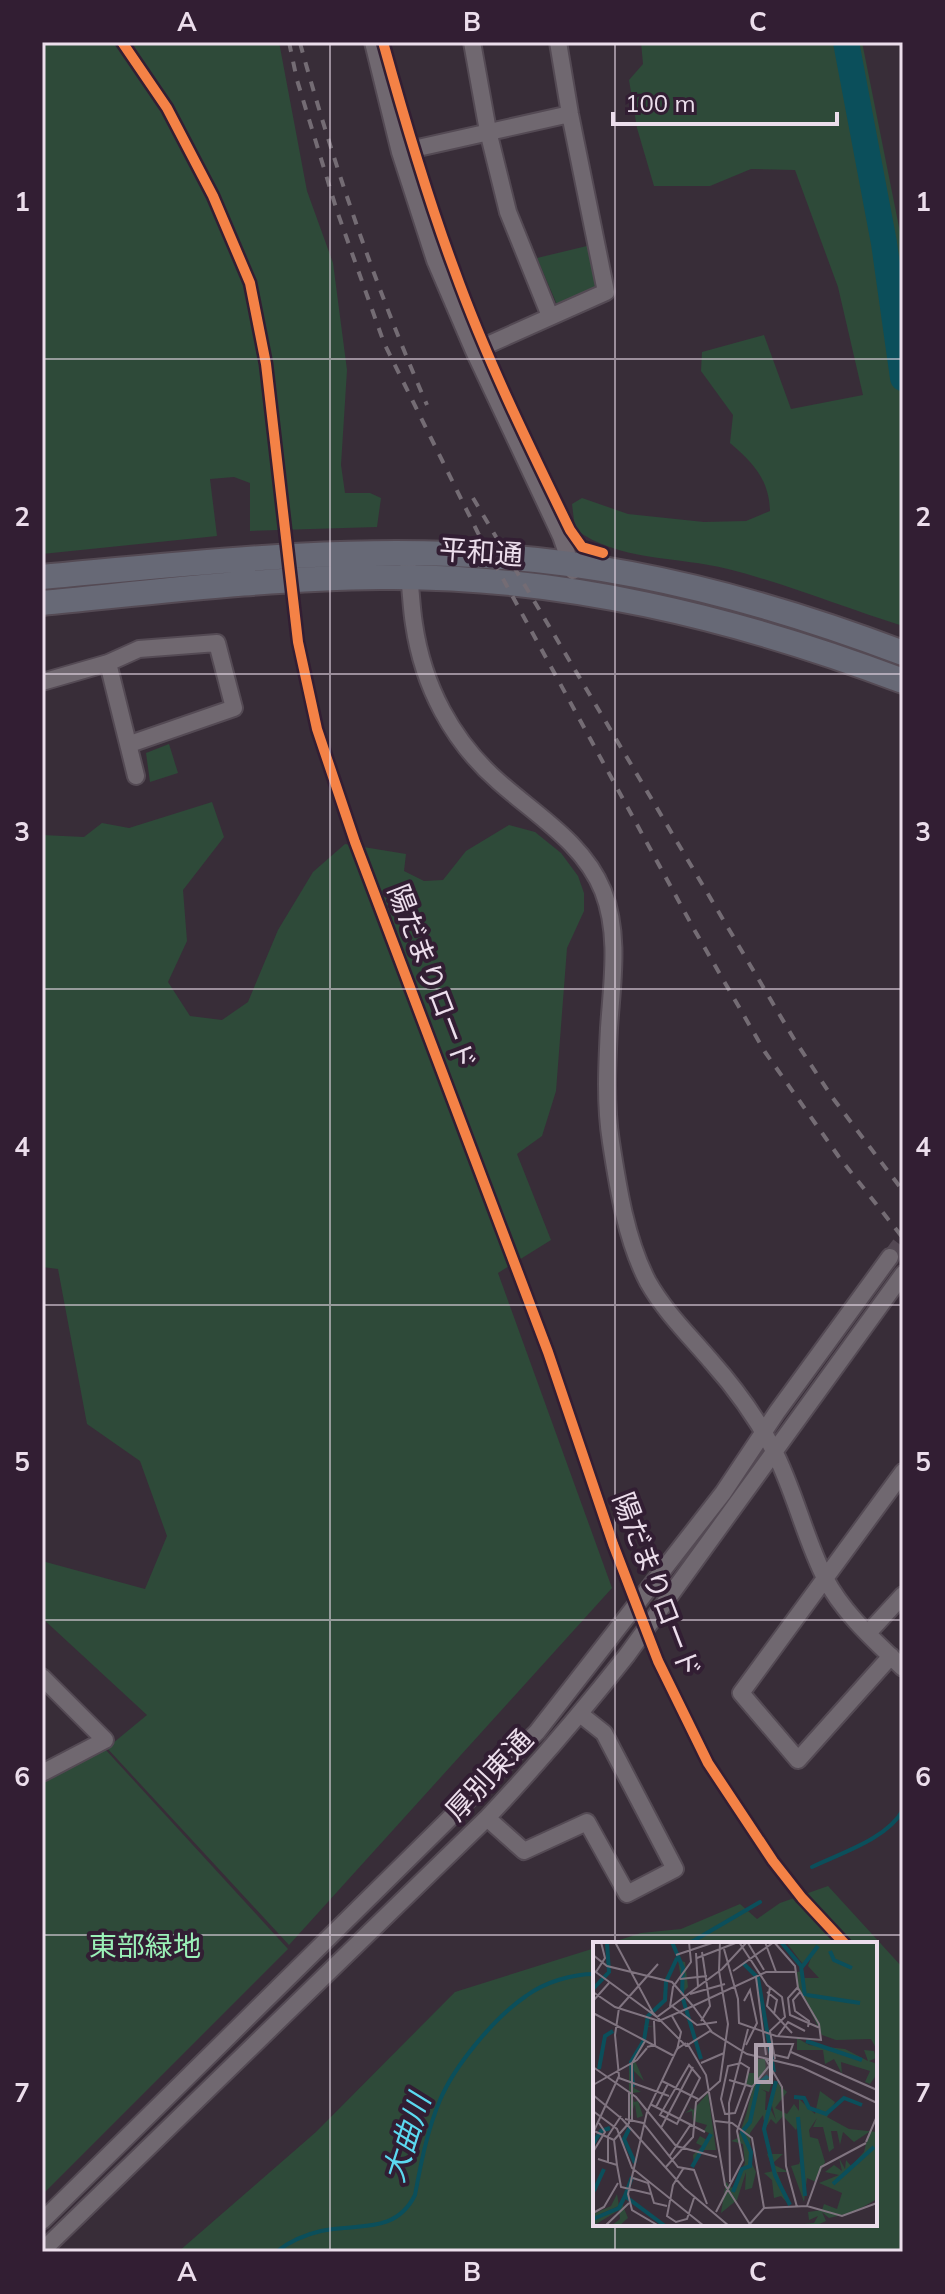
<svg xmlns="http://www.w3.org/2000/svg" width="945" height="2294" viewBox="0 0 945 2294" font-family="Mulish,'Noto Sans JP',sans-serif">
<rect width="100%" height="100%" fill="#382d38"/>
<path fill="#2e4a39" d="M42,42H279L307,191L333,263L347,370L341,465L345,493H370L381,498L377,527L250,531V483L234,477L210,479L217,536L42,554Z
M641,42H862L903,247V626C845,608 787,584 728,569C677,556 619,562 575,529L572,504L582,498L628,514L704,522L746,521L770,511C769,479 753,463 730,443L733,415L701,371L702,352L764,335L791,409L863,395L838,287L795,170L751,169L710,186H654L637,128L629,80L643,64Z
M591,245L598,288L558,307L537,258Z
M169,744L178,773L150,782L146,753Z
M212,802L224,837L183,890L187,941L168,982L190,1016L222,1020L248,1002L278,930L313,872L345,844L406,854L404,871L424,881L443,880L466,851L509,825L535,832L561,853L578,876L584,893V911L567,948L556,1091L542,1136L517,1154L551,1240L498,1273L612,1588L289,1945L107,1748L147,1715L42,1618V1561L145,1589L167,1536L140,1461L87,1424L58,1269L42,1267V835L84,837L102,823L129,828Z
M104,1748L288,1949L42,2195V1780Z
M828,1886L903,1968V2252H178L316,2132L455,1992L595,1948V2224H875V1944H607L641,1933L681,1929L740,1904L757,1919L780,1903Z"/>
<g fill="none" stroke-linecap="round" stroke-linejoin="round">
<path stroke="#0b4f5b" stroke-width="4" d="M812,1867C841,1853 887,1839 903,1810
M688,1944L760,1902
M276,2252C290,2241 303,2235 321,2231C357,2223 395,2235 415,2195C421,2163 427,2131 440,2100C455,2065 494,2018 526,1996C545,1982 572,1974 595,1974"/>
<path stroke="#0b4f5b" stroke-width="26" d="M846,42L884,243L903,378"/>
<path stroke="#534853" stroke-width="16" stroke-dasharray="16 8" stroke-linecap="butt" d="M890,1257L903,1240"/>
<g stroke="#544a54" stroke-width="20">
<path id="minor" d="M373,42L400,152L435,260L474,351L561,536L573,571
M472,42L488,131L508,212L550,316
M400,152L570,114
M474,351L606,292L570,114L558,42
M408,568C411,587 411,606 414,624C423,686 452,741 499,782C536,815 584,843 603,891C620,934 612,983 609,1028C607,1066 605,1104 611,1142C618,1188 626,1240 648,1282C665,1312 689,1335 711,1361C735,1388 756,1417 773,1449C794,1489 804,1536 825,1578C843,1613 875,1641 903,1668
M108,663L136,776
M42,682L108,663L139,649L217,643L234,708L130,744
M868,1633L903,1595
M891,1656L798,1760L741,1693L903,1472
M42,1677L105,1740L42,1773
M487,1818L524,1851L587,1822L627,1894L675,1869L604,1733L580,1714
M42,2221L537,1732L723,1493L777,1412L890,1257
M42,2251L487,1818C536,1766 582,1712 627,1655L903,1274"/>
</g>
<g stroke="#544a54" stroke-width="28">
<path id="highway" d="M42,577C195,563 349,545 503,557C640,567 774,604 903,653
M42,603C155,592 268,578 381,577C561,575 736,618 903,681"/>
</g>
<use href="#minor" stroke="#706870" stroke-width="16"/>
<use href="#highway" stroke="#676976" stroke-width="24"/>
<path stroke="#746c74" stroke-width="4" stroke-dasharray="10 10" stroke-linecap="butt" d="M289,42L297,80L337,211L384,343L478,533L695,931L765,1052L839,1157L903,1238
M300,43C334,166 376,288 427,405
M473,498L794,1039L832,1097L903,1191"/>
<g stroke="#321e33" stroke-width="15">
<path id="cycleway" d="M122,42L167,108L213,196L250,283L266,364L298,642L317,729L355,842L548,1352L613,1544L658,1661L708,1763L773,1861L802,1898L845,1944
M383,42C404,118 426,194 454,269C486,358 528,444 570,530L582,547L603,553"/>
</g>
<use href="#cycleway" stroke="#f48246" stroke-width="10"/>
</g>
<path fill="none" stroke="#ecdeec" stroke-width="2" stroke-opacity="0.55" d="M330,42V2252M615,42V1944M42,359H903M42,674H903M42,989H903M42,1305H903M42,1620H903M42,1935H903M615,2224V2252"/>
<g text-anchor="middle" stroke-width="8" stroke-linejoin="round" paint-order="stroke">
<g font-size="28" fill="#ecdeec" stroke="#321e33">
<text transform="translate(481 552) rotate(4)" y="10">平和通</text>
<text transform="translate(432 977) rotate(69)" y="10">陽だまりロード</text>
<text transform="translate(657 1585) rotate(69)" y="10">陽だまりロード</text>
<text transform="translate(489 1775) rotate(-47)" y="10">厚別東通</text>
</g>
<g font-size="28" fill="#9bf1b8" stroke="#321e33">
<text x="145" y="1956">東部緑地</text>
</g>
<g font-size="30" font-style="italic" fill="#5bd9f0" stroke="#321e33">
<text transform="translate(407 2138) rotate(-72)" y="10">大曲川</text>
</g>
</g>
<g transform="translate(593 1942)">
<rect width="284" height="284" fill="#382d38"/>
<path d="M193,0H284V108L278,97L243,98L229,93L205,44L204,30L209,29L210,36H226L215,24L219,13L213,20L209,21ZM82,18L92,20L95,45L90,50L85,18L75,38L73,59L56,74L54,84H61L54,85L52,99L39,120L42,119L51,139L39,127L41,146L48,150L39,151L41,160L45,159L50,174L44,176L42,162L36,178V121L50,97L53,74L70,58L72,37ZM204,96L216,103L252,107L275,119L271,108L281,109L283,116L276,119L284,122V132L277,142L272,140L277,129L248,120L249,132L241,117L232,122L230,108H204ZM163,117H172L173,129L160,143L171,135L180,137L176,150L168,147L173,150L172,168H178L183,178L177,157L183,140L194,150L182,166L194,172L201,162L206,169V157L222,172L227,149L242,160L234,175L256,187L284,190V257L261,270L236,276L229,270L233,279L222,284L201,283L221,281L225,274L216,278L215,270L229,268L231,262L244,267L249,251L226,241L246,233L232,230L241,223L249,229L246,216L252,227L253,218L258,224L271,210L276,190L261,200L250,190L247,203L244,189H238L241,206L236,210L230,185H220L224,176L216,188L217,195L225,197L232,220L223,240L214,236L211,260L198,224L206,222L209,213L207,178L203,188L190,174L183,182L178,177L172,187L170,173L157,191L158,220L163,230L159,246L152,248L153,230L144,258L128,271L133,240L139,246L152,221L150,202L138,199L145,196L153,173L160,145L152,142L155,131H165ZM115,151L123,208H109L101,223L100,213L109,204L103,201L107,194L114,198L116,191L111,189L114,183L100,179L99,169L92,171L98,167L90,160L100,168ZM174,212H190L179,222L196,230H184L197,264L188,254L181,256L179,238L171,231L181,229ZM24,252L26,264L5,273L22,269L27,264L28,259L35,276L26,284H18L27,277L26,268L0,284V272L18,264Z" fill="#2e4a39"/>
<path fill="none" stroke="#0b4f5b" stroke-width="4" d="M79,0L90,26L89,52M188,0L209,25L225,4M237,9L241,18L259,26M150,21L165,36L181,130M208,24L212,54M0,47L16,30L14,1M214,53L267,61M90,57L108,117M213,99L269,118M6,127L12,94L20,89M183,139L171,187L182,233L197,263M40,145L38,120L51,98L55,74L72,58L73,40L84,16M201,155L211,156L216,166L233,172L251,156L269,163M205,175L212,254M37,185L31,197L42,221M0,202L8,189L17,186M99,225L118,192M39,235L32,254L72,284M240,242L281,205M1,249L11,227M140,250L149,227L157,224L158,210L149,190L157,180L165,142L175,134M0,277L26,266L32,254"/>
<path fill="none" stroke="#807480" stroke-width="2" d="M22,0L60,71L93,104L117,89L154,112L208,125L284,161M146,0L174,43L189,55L192,75L177,89L182,117M172,0L183,30M155,1L171,28M131,7L145,57L146,81L183,94L228,98L226,82L205,46L202,24L181,0M103,11L105,45M0,13L14,24L79,40L100,64L173,30H203M83,13L122,0M104,16L145,0M0,28L64,75L129,27L154,0M126,29L127,0M140,29L181,0M3,30L12,16L8,0M163,35L173,113M87,37L114,34M177,45L174,64L199,91M205,45L195,56L197,73L227,86M0,50L22,65L66,79L100,64L119,90M174,50L184,58L181,72M207,50L200,58L202,69L216,79L215,85M97,52L132,42M0,59L16,41M151,59L157,48L164,81L153,103M79,64L104,83L124,80M77,65L80,45L98,20L96,0M0,71L81,114M79,74L88,90L84,108M108,79L117,64L109,10M185,94L195,80L212,89M94,101L113,133L132,243L158,284M179,102H200L195,116L182,113M54,105L62,103L61,79M198,110L284,148M172,116L189,145L193,224L204,265M108,121L131,111M148,121L156,126L152,144L142,171L132,172L128,157L135,124ZM96,123L107,136L84,182L67,173ZM0,125L43,155L83,204L124,215M26,136L76,154M136,138L160,145M69,139L105,157M0,143L44,118L54,106M0,153L29,177L91,246L136,284M57,162L112,190M63,165L75,142M0,169L24,187L39,226L111,284M32,177L50,181L85,225L101,228L114,262M39,178V121L52,99M122,179L139,181L159,196L171,266M68,186L100,125M1,189L21,198L24,223M0,191L26,134L22,93L26,66L65,22M21,198L36,181V151M273,200L284,174M0,210L12,190L6,181M76,215L98,182M5,217L24,223L28,245L58,252M15,220V194L28,174M72,226L100,195L103,160L127,139L135,82L126,29M90,227L80,243L74,274L83,280L94,277L101,256M40,236L55,241L61,261L74,264M137,240L136,161L155,87M214,264L228,225L273,201M123,270L150,218L144,189L160,144L177,123M0,271L11,265L25,241M12,284L36,261M66,284L39,268L35,252L54,170L84,107L93,101M155,284L171,266L214,264L249,274L284,261"/>
<path fill="#ada0ad" fill-opacity="0.15" stroke="#ada0ad" stroke-width="4" d="M163,103H178V140H163Z"/>
<rect width="284" height="284" fill="none" stroke="#ecdeec" stroke-width="4"/>
</g>
<rect width="945" height="2294" fill="none" stroke="#321e33" stroke-width="88"/>
<path d="M613 112v12h224v-12" fill="none" stroke="#ecdeec" stroke-width="4"/>
<text x="625" y="112" font-size="24" fill="#ecdeec" stroke="#321e33" stroke-width="6" paint-order="stroke">100 m</text>
<rect x="44" y="44" width="857" height="2206" fill="none" stroke="#ecdeec" stroke-width="3"/>
<g font-size="26" text-anchor="middle" font-weight="bold" fill="#ecdeec">
<text x="187" y="31">A</text>
<text x="472" y="31">B</text>
<text x="758" y="31">C</text>
<text x="22" y="211">1</text>
<text x="923" y="211">1</text>
<text x="22" y="526">2</text>
<text x="923" y="526">2</text>
<text x="22" y="841">3</text>
<text x="923" y="841">3</text>
<text x="22" y="1156">4</text>
<text x="923" y="1156">4</text>
<text x="22" y="1471">5</text>
<text x="923" y="1471">5</text>
<text x="22" y="1786">6</text>
<text x="923" y="1786">6</text>
<text x="22" y="2102">7</text>
<text x="923" y="2102">7</text>
<text x="187" y="2281">A</text>
<text x="472" y="2281">B</text>
<text x="758" y="2281">C</text>
</g>
</svg>
